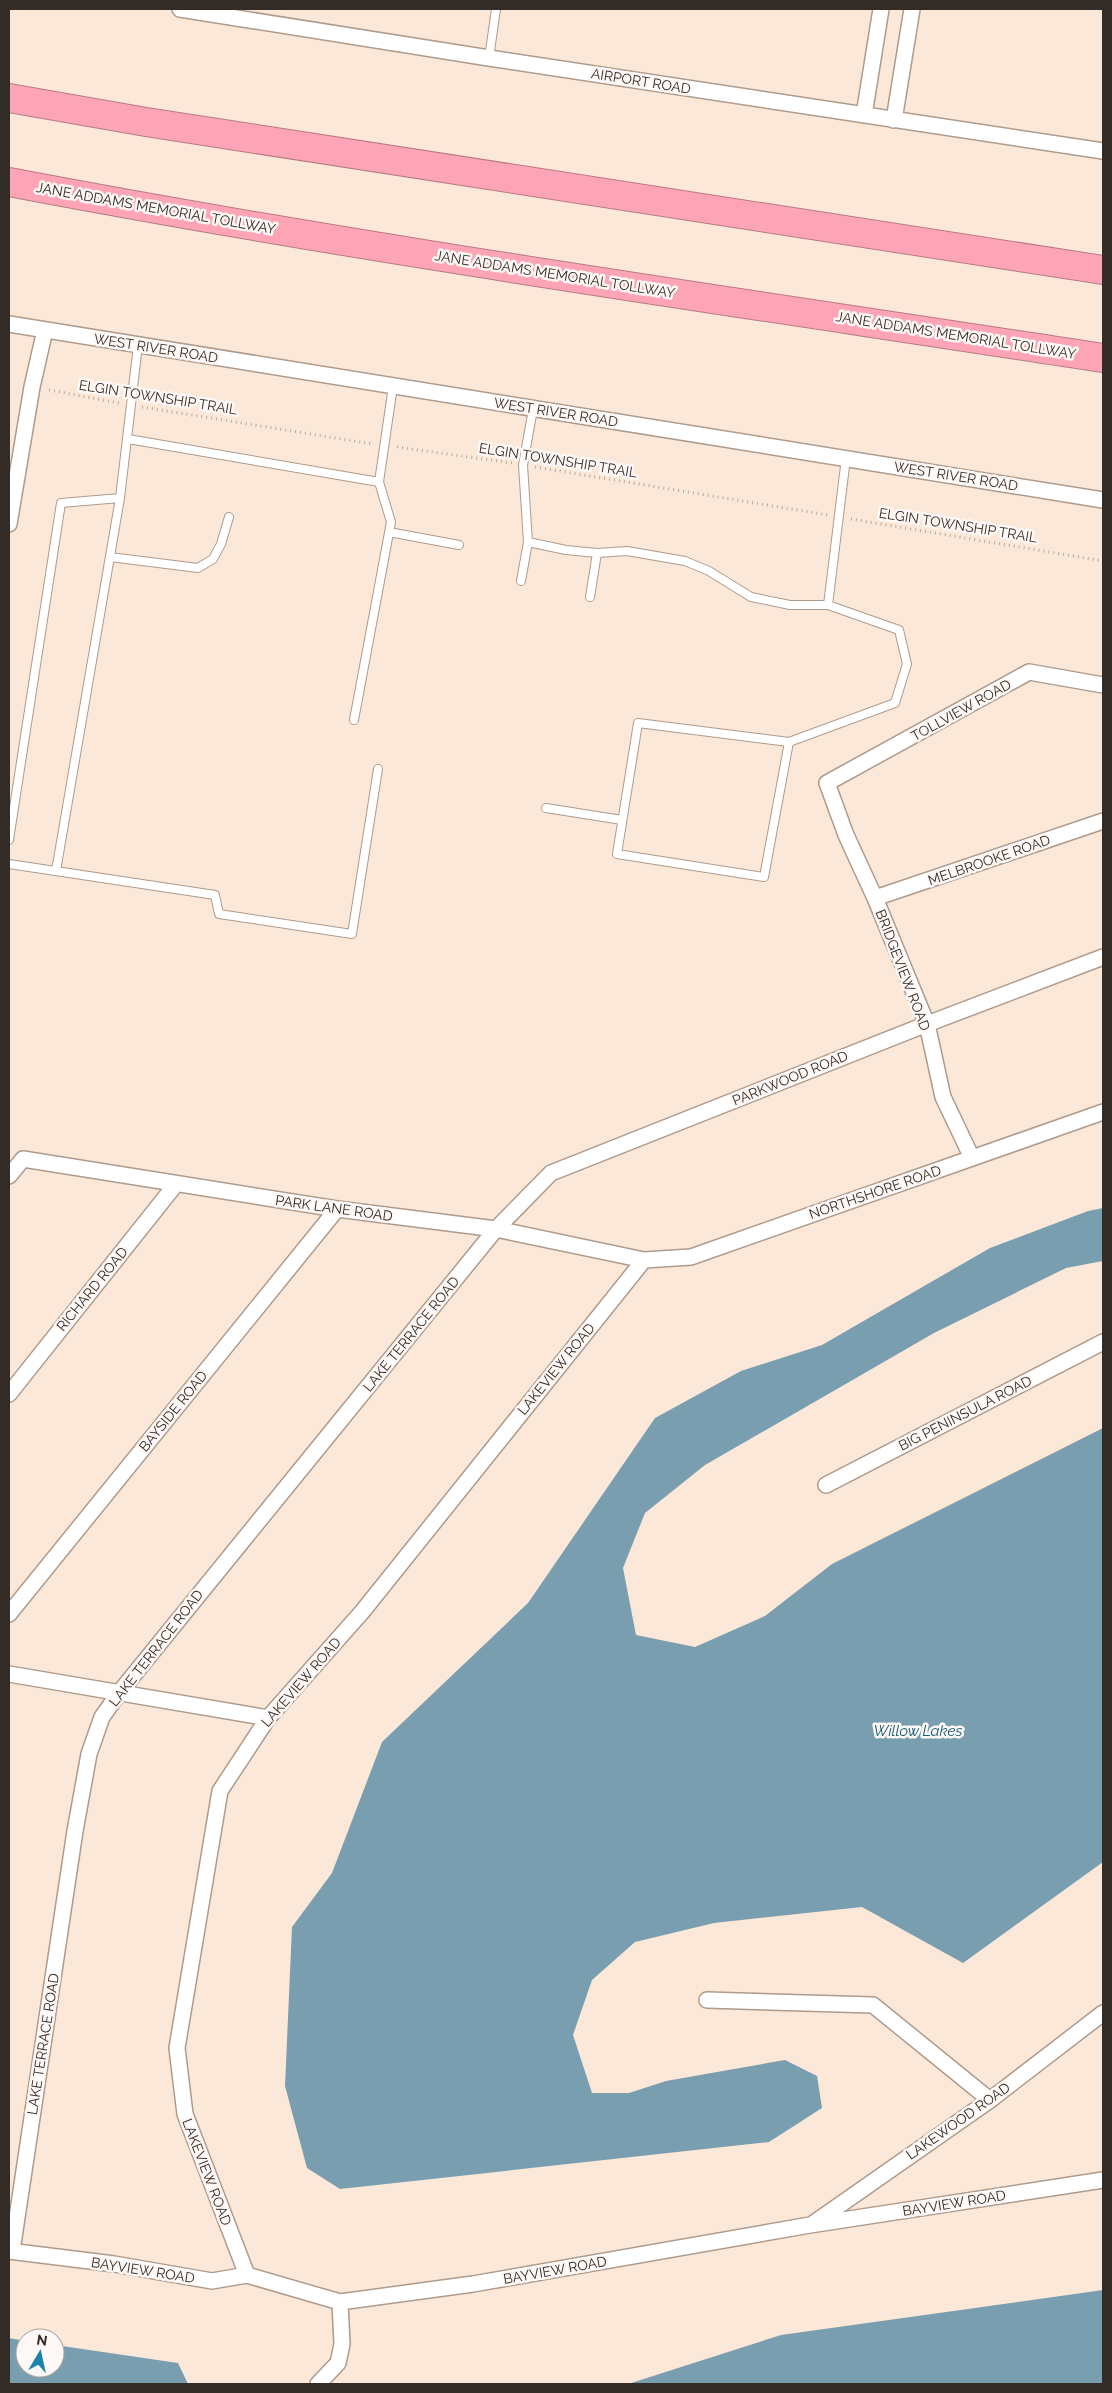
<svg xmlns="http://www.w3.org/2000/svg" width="1112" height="2393" viewBox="0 0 1112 2393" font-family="Raleway,sans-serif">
<rect width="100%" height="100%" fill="#fce8d8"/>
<path fill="#789eaf" d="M1103,1208V1261L1066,1268L934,1333L705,1465L645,1513L623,1568L636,1635L695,1647L765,1616L832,1564L1103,1428V1862L963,1963L862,1907L714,1923L635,1942L592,1980L573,2035L592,2093H629L666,2081L785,2060L817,2076L822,2108L769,2142L340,2189L307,2168L285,2086L292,1927L332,1873L382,1742L528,1603L655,1418L741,1371L822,1345L990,1248L1088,1211Z
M1103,2290V2384H628L781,2335Z
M9,2338L25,2341V2368H55V2345L178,2363L188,2384H9Z"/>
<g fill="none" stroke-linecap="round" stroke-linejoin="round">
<g stroke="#ae9b8c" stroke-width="10">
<path id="service" d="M489,58L496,9
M533,409L523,465L528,542L566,550L597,553L627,551L685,561L709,571L751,597L790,605H828
M128,439L379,482
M389,532L459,545
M110,557L198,568L213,559L221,544L229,517
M521,581L528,542
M590,597L597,553
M354,720L391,522L379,482L393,386
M789,742L638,723L617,854L764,877L789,742L895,703L907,664L899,630L828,605L846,458
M546,808L622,820
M9,840L61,503L120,498L138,345
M9,864L215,895L219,914L352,934L378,769
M56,871L120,498"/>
</g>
<g stroke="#ae9b8c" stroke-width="18">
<path id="minor" d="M180,9L489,58L1103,151
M864,115L881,9
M894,120L912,9
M9,324L1103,500
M9,524L32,387L45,330
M875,898L1103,821
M972,1158L943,1097L927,1024L875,898L846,835L827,783L1029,672L1103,685
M9,1176L23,1159L337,1209L496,1229L644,1260L691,1257L1103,1112
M9,1394L176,1184
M826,1485L1103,1342
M9,1614L337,1209
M9,1674L268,1718
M707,2000L873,2005L990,2100
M814,2223L990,2100L1103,2013
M9,2251L114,2264L212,2281L247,2275L340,2302L473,2284L810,2225L1103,2180
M12,2251L75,1831L89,1754L102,1717L119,1693L496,1229L551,1173L927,1024L1103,957
M247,2275L185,2114L177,2048L220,1791L268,1718L362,1612L644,1260
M318,2384L338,2363L342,2344L340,2302"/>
</g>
<g stroke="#b67a84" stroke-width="30">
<path id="motorway" d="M9,98L146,122L1103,270
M9,182C372,251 738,302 1103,358"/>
</g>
<path stroke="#b8a89b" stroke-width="3" stroke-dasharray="1 4" stroke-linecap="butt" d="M49,390L119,403
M142,407L373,444
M397,447L512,463
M535,467L828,515
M851,519L1103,561"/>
<use href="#service" stroke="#fff" stroke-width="8"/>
<use href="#minor" stroke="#fff" stroke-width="15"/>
<use href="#motorway" stroke="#fda5b7" stroke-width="28"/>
</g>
<g text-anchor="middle" stroke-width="5" stroke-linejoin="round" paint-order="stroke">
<g font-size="14" fill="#332b25" stroke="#fdf8f5">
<text transform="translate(641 81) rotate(9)" y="5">AIRPORT ROAD</text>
<text transform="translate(156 208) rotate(10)" y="5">JANE ADDAMS MEMORIAL TOLLWAY</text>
<text transform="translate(555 274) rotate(9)" y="5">JANE ADDAMS MEMORIAL TOLLWAY</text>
<text transform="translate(956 335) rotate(9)" y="5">JANE ADDAMS MEMORIAL TOLLWAY</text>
<text transform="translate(156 348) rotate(9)" y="5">WEST RIVER ROAD</text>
<text transform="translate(158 397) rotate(9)" y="5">ELGIN TOWNSHIP TRAIL</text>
<text transform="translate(556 412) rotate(9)" y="5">WEST RIVER ROAD</text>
<text transform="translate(558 460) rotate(9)" y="5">ELGIN TOWNSHIP TRAIL</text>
<text transform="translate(956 476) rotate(9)" y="5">WEST RIVER ROAD</text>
<text transform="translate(958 525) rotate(9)" y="5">ELGIN TOWNSHIP TRAIL</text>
<text transform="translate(961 710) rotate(-29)" y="5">TOLLVIEW ROAD</text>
<text transform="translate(989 860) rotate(-19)" y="5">MELBROOKE ROAD</text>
<text transform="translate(903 970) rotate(69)" y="5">BRIDGEVIEW ROAD</text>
<text transform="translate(790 1078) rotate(-22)" y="5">PARKWOOD ROAD</text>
<text transform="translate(875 1192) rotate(-19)" y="5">NORTHSHORE ROAD</text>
<text transform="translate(334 1208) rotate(8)" y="5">PARK LANE ROAD</text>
<text transform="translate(92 1289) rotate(-51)" y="5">RICHARD ROAD</text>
<text transform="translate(411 1334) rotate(-51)" y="5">LAKE TERRACE ROAD</text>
<text transform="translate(556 1369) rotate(-51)" y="5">LAKEVIEW ROAD</text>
<text transform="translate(173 1411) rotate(-51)" y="5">BAYSIDE ROAD</text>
<text transform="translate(965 1413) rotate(-27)" y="5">BIG PENINSULA ROAD</text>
<text transform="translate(156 1648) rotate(-52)" y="5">LAKE TERRACE ROAD</text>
<text transform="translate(301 1682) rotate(-49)" y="5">LAKEVIEW ROAD</text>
<text transform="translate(43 2044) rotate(-81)" y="5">LAKE TERRACE ROAD</text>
<text transform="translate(958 2121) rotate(-35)" y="5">LAKEWOOD ROAD</text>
<text transform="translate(207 2172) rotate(69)" y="5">LAKEVIEW ROAD</text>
<text transform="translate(954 2203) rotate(-9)" y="5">BAYVIEW ROAD</text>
<text transform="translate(143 2270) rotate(9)" y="5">BAYVIEW ROAD</text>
<text transform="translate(555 2270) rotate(-10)" y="5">BAYVIEW ROAD</text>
</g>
<g font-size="15" font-style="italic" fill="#135a73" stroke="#fdf8f5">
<text x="918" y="1736">Willow Lakes</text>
</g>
</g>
<rect width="1112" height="2393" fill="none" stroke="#332b25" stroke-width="20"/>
<g transform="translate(40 2353) rotate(9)"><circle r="24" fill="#fdf8f5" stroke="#aca6a2"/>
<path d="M0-4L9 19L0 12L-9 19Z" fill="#1a82ab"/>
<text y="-8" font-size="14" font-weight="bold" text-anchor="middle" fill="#332b25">N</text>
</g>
</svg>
